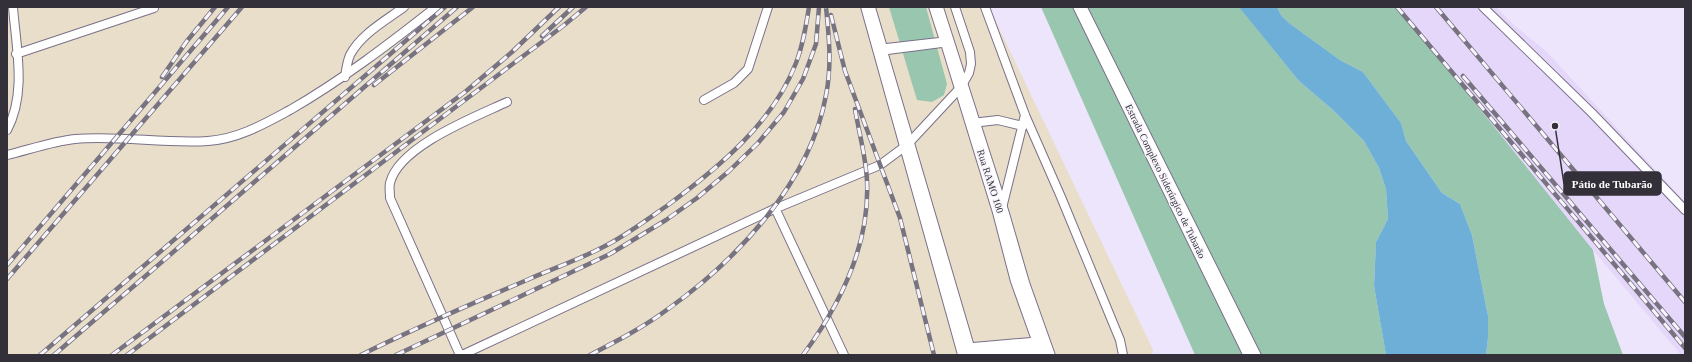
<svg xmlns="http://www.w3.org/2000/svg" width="1692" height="362" viewBox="0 0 1692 362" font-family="Georgia,serif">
<rect width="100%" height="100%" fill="#ede5fb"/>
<path fill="#e5d7fa" d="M1398,7H1496L1514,25L1546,51L1685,202V355H1681L1593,250Z"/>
<path fill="#e8dec9" d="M7,7H989L1153,350L1152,355H7Z"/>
<path fill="#98c6af" d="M889,7H926L947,84L944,95L932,102L917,100Z
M1041,7H1239L1242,10L1298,80L1333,110L1364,141L1379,168L1386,189L1388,219L1376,242L1374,286L1386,355H1195Z
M1277,7H1398L1593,250L1604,304L1623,355H1486L1488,338V316L1472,235L1460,204L1442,193L1406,141L1401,123L1363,72L1340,60L1289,23L1281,15Z"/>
<path fill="#6dafd7" d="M1239,7H1277L1281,15L1289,23L1340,60L1363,72L1401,123L1406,141L1442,193L1460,204L1472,235L1488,316V338L1486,355H1386L1374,286L1376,242L1388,219L1386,189L1379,168L1364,141L1333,110L1298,80Z"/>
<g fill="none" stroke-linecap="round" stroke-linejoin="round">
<g stroke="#7a7089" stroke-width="10">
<path id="service" d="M985,7L1025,115L1061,197L1120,340L1123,355
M1483,7L1592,113L1685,210
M16,54L154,8
M345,77C346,70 347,62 350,55C361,34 385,21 404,7
M704,100L734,83L748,69L768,7
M972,123L998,120L1023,126
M7,130C27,93 16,47 13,7
M7,155C28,150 54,141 75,139C119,135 164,144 208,141C238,139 264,124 290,110C342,80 389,44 436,7
M775,208L844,355
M1002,208L1025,115
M460,355L390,198C390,193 389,187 390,183C399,146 475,117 507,102
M462,355L772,210L880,165L907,145L961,87L969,73L971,64L970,52L955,7"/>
</g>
<g stroke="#7a7089" stroke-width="2">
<path id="minor" d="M861,7H875L886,44L939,38L929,7H943L1009,213L1029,282L1055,355H1037L1036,354L958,355ZM942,47L993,213L1011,282L1031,338L973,343L888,54Z
M1073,7H1087L1261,355H1243Z"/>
</g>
<use href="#service" stroke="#fff" stroke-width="8"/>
<use href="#minor" fill="#fff" fill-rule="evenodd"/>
<g stroke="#787381" stroke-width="4.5">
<path id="rail" d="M1397,7L1685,348
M1436,7L1685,302
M831,15L845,71L900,218L934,355
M542,36L573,7
M1463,76L1685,337
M162,77L187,41L215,7
M374,85L473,7
M7,265L228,7
M7,279L242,7
M40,355L445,7
M54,355L457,7
M112,355L465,92L512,52L559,7
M127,355L563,26L586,7
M361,355C415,328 471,304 527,280C554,268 581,259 607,245C628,234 648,219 668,205C718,168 773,123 796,63C803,45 806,26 809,7
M396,355L610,254L666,220L697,198L728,172L758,143L784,112L803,79L816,44L819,7
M590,355C617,341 644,327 668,309C737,260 811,181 826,95C832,66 829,36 826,7
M803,355C840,305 870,245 867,181C866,157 859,133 855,109"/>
</g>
<use href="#rail" stroke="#f7f5fb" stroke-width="3" stroke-dasharray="9" stroke-linecap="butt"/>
</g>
<g text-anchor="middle" stroke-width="3" stroke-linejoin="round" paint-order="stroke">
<g font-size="10" fill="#34303a" stroke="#f7f5fb">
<text transform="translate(991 181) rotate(72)" y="4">Rua RAMO 100</text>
<text transform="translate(1166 181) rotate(64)" y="4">Estrada Complexo Siderúrgico de Tubarão</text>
</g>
</g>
<path fill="none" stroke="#34303a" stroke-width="1.5" d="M1555 126L1564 184"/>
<circle fill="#34303a" stroke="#f7f5fb" stroke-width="1.5" cx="1555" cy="126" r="4"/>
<rect fill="#34303a" stroke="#34303a" stroke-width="1.5" x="1564" y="172" width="97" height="23" rx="4"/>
<g font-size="11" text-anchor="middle" font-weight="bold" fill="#fff">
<text x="1612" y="188">Pátio de Tubarão</text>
</g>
<rect width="1692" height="362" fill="none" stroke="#34303a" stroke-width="16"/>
</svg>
